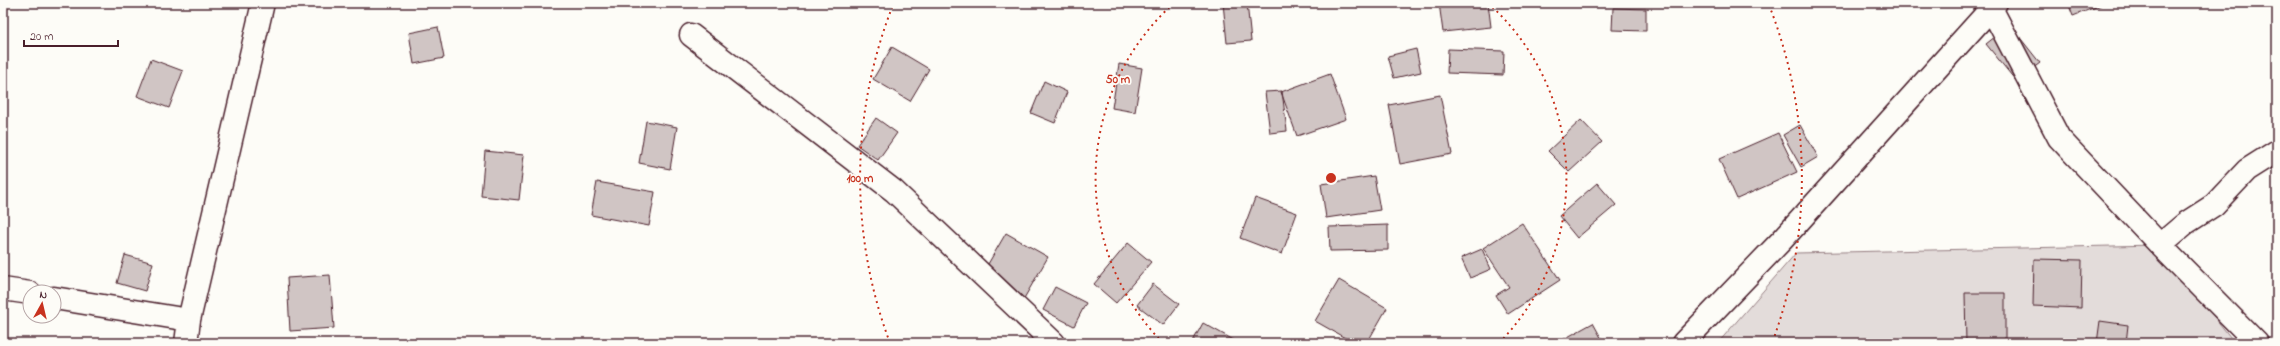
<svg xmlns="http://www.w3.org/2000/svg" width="2280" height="346" viewBox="0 0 2280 346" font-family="'Indie Flower',sans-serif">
<rect width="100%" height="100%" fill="#fdfcf7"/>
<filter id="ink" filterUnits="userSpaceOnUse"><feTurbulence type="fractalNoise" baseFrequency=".025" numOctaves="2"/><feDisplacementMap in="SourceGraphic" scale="8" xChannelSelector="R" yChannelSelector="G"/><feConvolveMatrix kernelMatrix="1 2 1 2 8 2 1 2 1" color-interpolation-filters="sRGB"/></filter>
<g filter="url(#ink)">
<path fill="#e3dcda" stroke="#967e82" d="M2157,245L2235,343H1718L1796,253Z"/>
<path fill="#d0c5c4" stroke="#4a1f2b" d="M1223,3H1247L1251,41L1227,43Z
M1439,3H1488L1491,27L1443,32Z
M2068,3H2100L2101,5L2073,16Z
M1613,8L1646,9V31L1612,30Z
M2010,25L2040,63L2016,81L1986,44Z
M438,27L444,58L414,64L409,33Z
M892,47L929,69L910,101L873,79Z
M1416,49L1421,72L1394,78L1388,56Z
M1448,49L1504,51L1503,75L1447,73Z
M151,59L183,71L169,108L137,96Z
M1119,64L1142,68L1135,112L1112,108Z
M1330,74L1346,119L1297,136L1281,92Z
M1044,81L1067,92L1055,123L1031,113Z
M1282,91L1287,131L1270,133L1265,92Z
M1440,95L1452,154L1400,164L1389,105Z
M876,118L897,133L878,160L857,145Z
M1581,120L1602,142L1569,172L1548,151Z
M646,121L677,127L670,169L639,163Z
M1800,125L1818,157L1801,167L1783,135Z
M1778,133L1797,172L1737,199L1719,159Z
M485,151L524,155L519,200L481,196Z
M1374,176L1380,210L1326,218L1321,184Z
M597,182L655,192L649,226L591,215Z
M1597,183L1616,205L1577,238L1559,216Z
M1255,198L1297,213L1282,254L1240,238Z
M1522,223L1560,280L1508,314L1496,295L1509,287L1483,248Z
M1388,225V250L1330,251L1329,227Z
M1006,233L1048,257L1019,307L977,283Z
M1128,243L1151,262L1116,303L1094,284Z
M1482,249L1491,269L1470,278L1461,258Z
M125,255L153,263L145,291L117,283Z
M2034,259L2082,260L2081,308L2033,306Z
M330,275L334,328L290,331L287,278Z
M1339,280L1387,308L1367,343H1354L1315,321Z
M1153,284L1179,304L1163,325L1137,305Z
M1055,287L1086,303L1074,326L1043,310Z
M1965,293H2005V343H1966Z
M2100,321L2128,325L2126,343H2097Z
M1203,323L1239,343H1192Z
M1593,323L1604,343H1566L1564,339Z"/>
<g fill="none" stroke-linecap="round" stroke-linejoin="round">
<g stroke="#4a1f2b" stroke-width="25">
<path id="street" d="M1991,8L2059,138L2160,245L2257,343
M691,35L894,191L1054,343
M2160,245L2186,223L2214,205L2247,170L2277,151
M3,289L30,293
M54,298L189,320
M186,343L189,320L263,3
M1683,343L1782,240L1996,3"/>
</g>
<use href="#street" stroke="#fdfcf7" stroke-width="22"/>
</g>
</g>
<g fill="none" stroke="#c8321e" stroke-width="2" stroke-dasharray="2 4">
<path d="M1163 343A235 235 0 0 1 1174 3M1488 3A235 235 0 0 1 1499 343"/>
<path d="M890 343A471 471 0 0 1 893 5M1769 5A471 471 0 0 1 1772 343"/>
</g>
<circle cx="1331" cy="178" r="6" fill="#c8321e" stroke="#fdfcf7" stroke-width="2"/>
<g font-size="12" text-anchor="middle" font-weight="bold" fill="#c8321e" stroke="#fdfcf7" stroke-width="3.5" stroke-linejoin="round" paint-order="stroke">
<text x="1118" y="83">50 m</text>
<text x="860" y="182">100 m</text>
</g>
<rect width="2280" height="346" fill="none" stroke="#fdfcf7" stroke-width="16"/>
<rect x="8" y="8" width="2264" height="330" fill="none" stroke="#4a1f2b" stroke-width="1.5" filter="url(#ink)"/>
<g transform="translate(42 304) rotate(8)"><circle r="19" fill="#fdfcf7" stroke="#b5a4a5"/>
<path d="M0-3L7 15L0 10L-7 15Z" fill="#c8321e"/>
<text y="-6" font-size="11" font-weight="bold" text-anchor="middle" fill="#4a1f2b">N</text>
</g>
<path d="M24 40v6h94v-6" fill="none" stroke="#4a1f2b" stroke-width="2"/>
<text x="30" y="40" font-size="12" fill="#4a1f2b" stroke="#fdfcf7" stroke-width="3" paint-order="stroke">20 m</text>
</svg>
